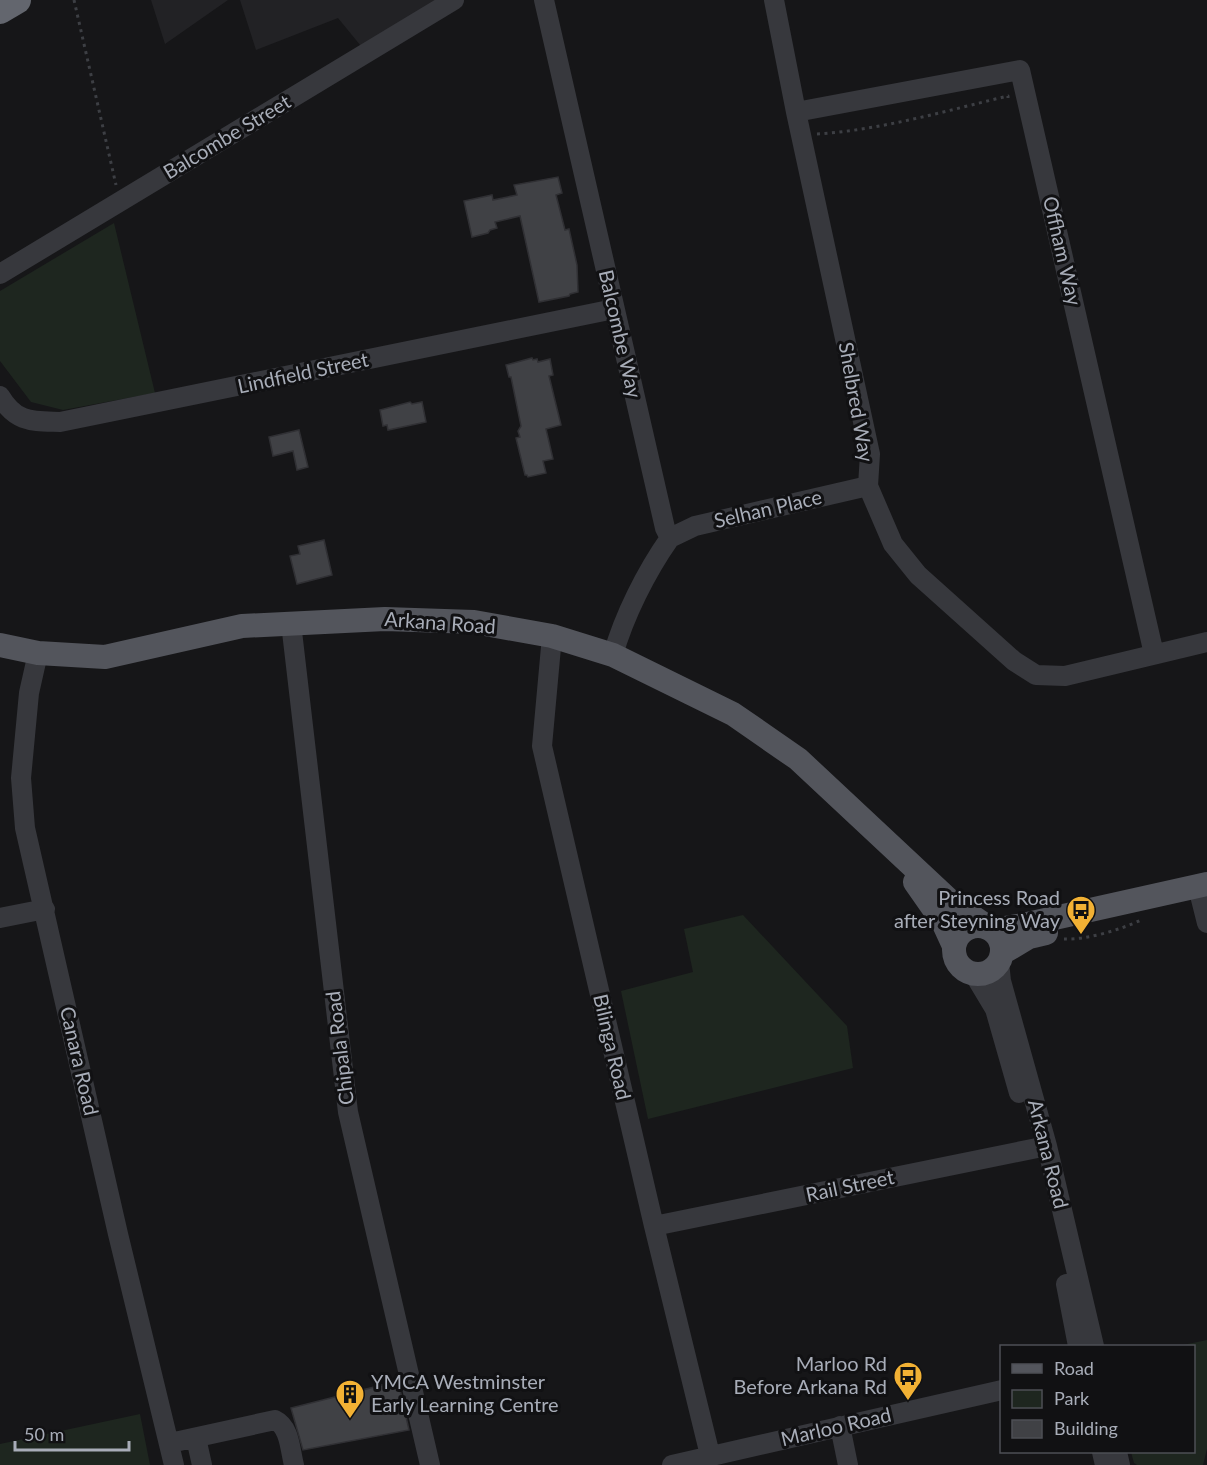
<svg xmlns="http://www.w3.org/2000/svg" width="1207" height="1465" viewBox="0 0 1207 1465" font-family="Lato,sans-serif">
<rect width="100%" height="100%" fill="#161618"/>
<path fill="#222225" d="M151,0H228L165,44Z
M240,0H458L365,51L338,18L256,50Z"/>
<path fill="#1e261f" d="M114,223L155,393L63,410L31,402L0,361V291Z
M743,915L847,1026L853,1068L648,1119L621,991L693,972L684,929Z
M1207,1340V1449L1203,1465H1137L1134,1463L1131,1452H1194V1346H1178Z
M140,1414L150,1465H0V1444Z"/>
<path fill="#404145" stroke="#303034" stroke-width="1.5" d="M558,177L562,193L556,195L565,230L569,229L577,265L578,292L570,294L569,296L539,302L520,216L495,222L497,228L490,230L488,233L472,237L464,201L492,195L493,200L517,195L514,185Z
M532,358L533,360L537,359L538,362L550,359L553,375L549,376L561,425L546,429L553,459L543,461L546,473L528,477L527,475H525L516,438L520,437L518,431L521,426L511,377H509L506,365Z
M410,402L412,404L422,402L426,422L388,430L387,425L383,426L380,410Z
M299,430L308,467L297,470L293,451L273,456L269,437Z
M324,540L332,575L297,584L290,556L300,554L298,546Z
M398,1381L409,1430L303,1450L291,1408Z"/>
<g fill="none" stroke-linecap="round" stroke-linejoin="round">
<path stroke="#3d3f44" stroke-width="3" stroke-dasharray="3 4.5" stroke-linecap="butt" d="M74,0L116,185
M817,134C881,130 945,111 1008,96V98
M1064,939C1086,940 1120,930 1141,920"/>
<path stroke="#37383d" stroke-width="20" d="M544,0L665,528L670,538C646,572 624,616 613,655
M774,0L796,112L870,454L868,486L893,544L918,575L1014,661L1036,675L1065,676L1207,642
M796,112L1020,70L1154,654
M0,274L454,0
M0,396C16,423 32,421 60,422L614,309
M670,538L695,526L868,486
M291,623L348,1112L430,1465
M552,636L542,746L654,1226L710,1455
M38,653L29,693L21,778L25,828L118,1234L174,1465
M1198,887L1207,923
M0,918L45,909
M999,962L1001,981L1047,1146L1094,1346
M974,974L995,1009L1019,1093
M654,1226L1047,1146
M1066,1284L1078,1346
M840,1426L848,1465
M196,1438L202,1465
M170,1443L275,1420C290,1427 290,1450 294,1465
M1102,1452L1105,1465
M1117,1452L1120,1465
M672,1465L1002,1390"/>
<path stroke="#53555c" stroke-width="24" d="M0,645L38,653L105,657L242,626L385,619L474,622L552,636L613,655L733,714L798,759L951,902L986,926
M915,882L943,922L954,946
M954 950a24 24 0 1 1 48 0a24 24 0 1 1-48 0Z
M992,930L1023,925L1207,884
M1002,953L1029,937L1046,933"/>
<path stroke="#63666e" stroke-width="28" d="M0,10L17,0"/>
</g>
<defs>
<g id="bus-pin" transform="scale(1.5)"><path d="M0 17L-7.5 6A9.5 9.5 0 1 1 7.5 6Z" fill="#f2b134" stroke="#111113"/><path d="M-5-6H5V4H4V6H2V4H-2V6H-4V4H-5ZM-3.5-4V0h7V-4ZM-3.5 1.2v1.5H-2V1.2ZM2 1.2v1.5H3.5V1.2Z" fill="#111"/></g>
<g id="building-pin" transform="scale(1.5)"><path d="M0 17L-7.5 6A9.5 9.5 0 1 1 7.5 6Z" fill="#f2b134" stroke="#111113"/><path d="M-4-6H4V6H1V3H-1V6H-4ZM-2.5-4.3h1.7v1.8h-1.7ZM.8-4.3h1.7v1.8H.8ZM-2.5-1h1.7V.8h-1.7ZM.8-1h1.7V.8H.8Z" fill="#111"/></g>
</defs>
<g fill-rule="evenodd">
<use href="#bus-pin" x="1081" y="910"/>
<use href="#bus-pin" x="908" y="1376"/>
<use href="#building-pin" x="350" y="1394"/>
</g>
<g text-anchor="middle" stroke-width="6" stroke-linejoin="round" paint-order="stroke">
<g font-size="20" fill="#a8adb8" stroke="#111113">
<text transform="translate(227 137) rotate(-31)" y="7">Balcombe Street</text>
<text transform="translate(1062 251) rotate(77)" y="7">Offham Way</text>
<text transform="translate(620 334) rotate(77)" y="7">Balcombe Way</text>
<text transform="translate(303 373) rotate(-12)" y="7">Lindfield Street</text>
<text transform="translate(856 402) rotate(80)" y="7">Shelbred Way</text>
<text transform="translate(768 509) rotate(-13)" y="7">Selhan Place</text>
<text transform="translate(440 623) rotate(4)" y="7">Arkana Road</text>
<text transform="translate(612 1047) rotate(77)" y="7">Bilinga Road</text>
<text transform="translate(340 1048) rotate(-97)" y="7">Chipala Road</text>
<text transform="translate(79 1061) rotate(77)" y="7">Canara Road</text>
<text transform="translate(1048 1154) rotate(76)" y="7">Arkana Road</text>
<text transform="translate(850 1186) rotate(-12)" y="7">Rail Street</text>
<text transform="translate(836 1427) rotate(-13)" y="7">Marloo Road</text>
</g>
<g font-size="20" fill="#a8adb8" stroke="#111113" text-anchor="end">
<text x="1060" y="905">Princess Road<tspan x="1060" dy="23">after Steyning Way</tspan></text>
<text x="887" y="1371">Marloo Rd<tspan x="887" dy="23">Before Arkana Rd</tspan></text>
<text x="371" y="1389" text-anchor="start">YMCA Westminster<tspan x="371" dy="23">Early Learning Centre</tspan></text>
</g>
</g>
<rect x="1000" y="1345" width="195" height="108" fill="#111113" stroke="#4d4f55" stroke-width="1.5"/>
<rect x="1012" y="1364" width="30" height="9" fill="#53555c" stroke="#4d4f55" stroke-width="1.5"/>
<text x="1054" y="1375" font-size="18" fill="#a8adb8">Road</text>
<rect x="1012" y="1390" width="30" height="18" fill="#1e261f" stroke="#4d4f55" stroke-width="1.5"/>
<text x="1054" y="1405" font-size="18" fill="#a8adb8">Park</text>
<rect x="1012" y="1420" width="30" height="18" fill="#404145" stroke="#4d4f55" stroke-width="1.5"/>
<text x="1054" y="1435" font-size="18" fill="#a8adb8">Building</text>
<path d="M15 1441v9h114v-9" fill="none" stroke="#a8adb8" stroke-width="3"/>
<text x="24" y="1441" font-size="18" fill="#a8adb8" stroke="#111113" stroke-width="4.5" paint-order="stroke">50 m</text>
</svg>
